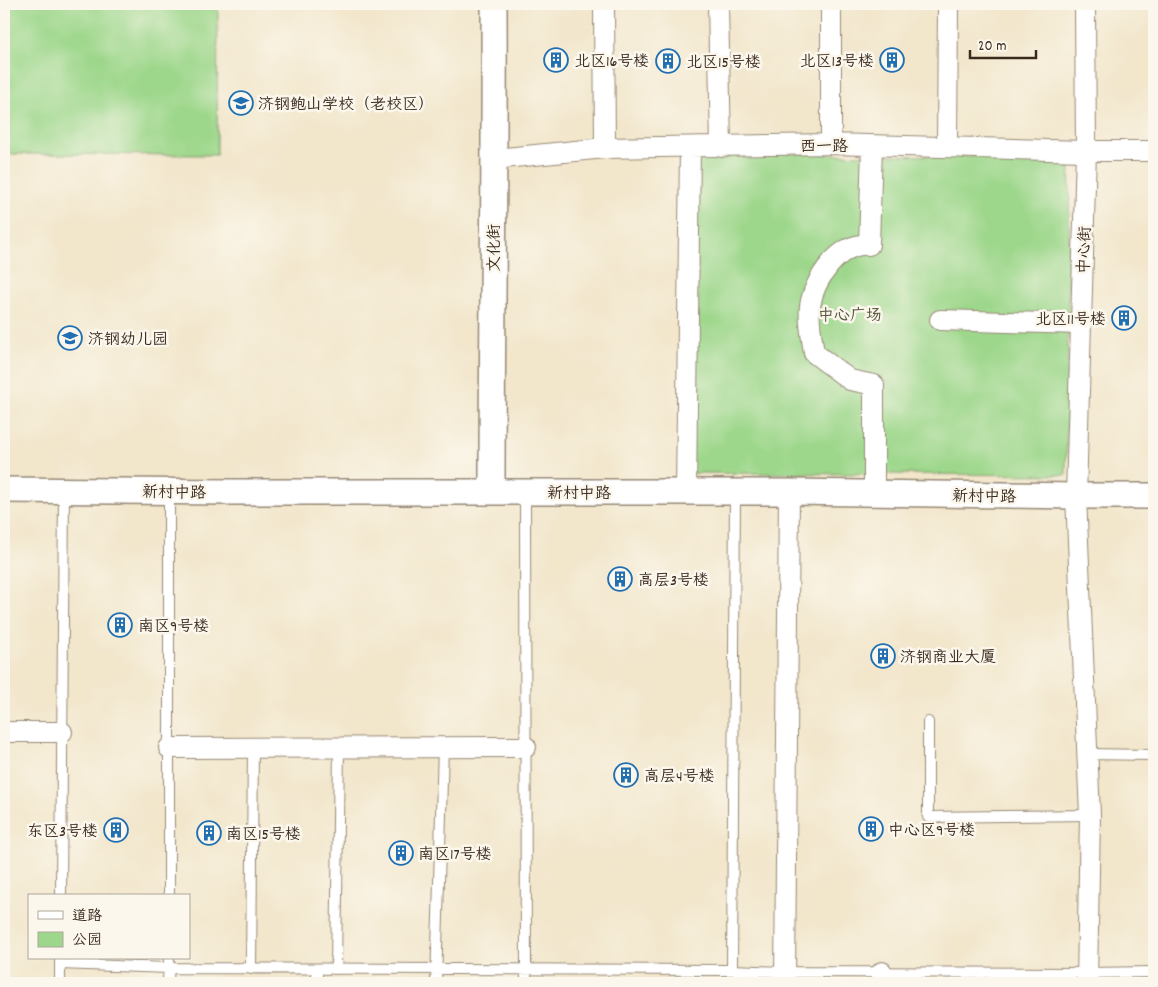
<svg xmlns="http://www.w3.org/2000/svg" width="1158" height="987" viewBox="0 0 1158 987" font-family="Dekko,'LXGW WenKai TC',sans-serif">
<rect width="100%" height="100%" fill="#fbf7ec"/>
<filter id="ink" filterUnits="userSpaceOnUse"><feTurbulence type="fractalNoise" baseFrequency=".02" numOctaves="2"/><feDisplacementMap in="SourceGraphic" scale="10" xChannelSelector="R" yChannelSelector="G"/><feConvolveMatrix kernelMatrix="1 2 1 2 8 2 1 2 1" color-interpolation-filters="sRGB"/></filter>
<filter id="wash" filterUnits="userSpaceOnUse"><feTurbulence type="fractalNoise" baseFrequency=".0096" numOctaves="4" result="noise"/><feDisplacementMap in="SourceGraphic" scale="20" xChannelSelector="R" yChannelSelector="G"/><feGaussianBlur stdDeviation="1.12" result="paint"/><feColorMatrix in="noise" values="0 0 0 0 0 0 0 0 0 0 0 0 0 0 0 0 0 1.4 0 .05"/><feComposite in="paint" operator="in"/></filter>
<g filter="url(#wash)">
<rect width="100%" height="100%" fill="#f2e6cb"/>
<path fill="#9dd78b" stroke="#6c8054" d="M4,4H218L217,155L4,154Z
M690,152L1070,158L1066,475L689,473Z"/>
</g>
<g filter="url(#ink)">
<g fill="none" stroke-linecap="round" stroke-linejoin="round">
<g stroke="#968874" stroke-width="12">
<path id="service" d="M525,492L526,983
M928,722V817L1090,815
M1087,754L1154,755
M61,896L64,491
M169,896V492
M60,964L168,968L732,970L785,972L1088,973L1154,972
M251,969L253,748
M336,969L339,748
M732,970L735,493
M978,973V983
M60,983V958
M168,983L169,958
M317,983V969
M436,983L443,747"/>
</g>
<g stroke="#968874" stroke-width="22">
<path id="minor" d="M604,4L605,148
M718,4L721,147
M831,4V144
M1085,4L1086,151L1076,496L1090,815L1087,983
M872,146L869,245C839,242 814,280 810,306C808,321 812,338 814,353L850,380L874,385V494
M947,147L948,4
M495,159L605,148L831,144L1086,151H1154
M940,320L1081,324
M686,493L690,147
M4,732H62
M169,748L526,747
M785,983L789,492
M882,983V972"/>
</g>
<g stroke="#968874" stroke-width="28">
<path id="tertiary" d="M4,490L229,492H789L1076,496H1154
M492,492C492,329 495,167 494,4"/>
</g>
<use href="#service" stroke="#fff" stroke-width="10"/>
<use href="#minor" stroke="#fff" stroke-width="20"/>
<use href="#tertiary" stroke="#fff" stroke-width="25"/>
</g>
</g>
<defs>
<g id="building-ring" transform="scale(1.25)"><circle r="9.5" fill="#fbf7ec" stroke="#1f6fb2" stroke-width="1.5"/><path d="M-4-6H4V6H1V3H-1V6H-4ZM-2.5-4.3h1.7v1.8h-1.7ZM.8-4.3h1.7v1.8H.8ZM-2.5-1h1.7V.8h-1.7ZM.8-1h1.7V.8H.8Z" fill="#1f6fb2"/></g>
<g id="school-ring" transform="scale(1.25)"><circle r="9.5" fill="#fbf7ec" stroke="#1f6fb2" stroke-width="1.5"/><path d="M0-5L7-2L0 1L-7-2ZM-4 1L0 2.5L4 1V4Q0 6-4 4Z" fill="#1f6fb2"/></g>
</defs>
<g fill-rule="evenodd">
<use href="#building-ring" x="556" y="60"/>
<use href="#building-ring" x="892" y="60"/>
<use href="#building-ring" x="668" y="61"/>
<use href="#school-ring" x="241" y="103"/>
<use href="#building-ring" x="1124" y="318"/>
<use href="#school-ring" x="70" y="338"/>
<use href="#building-ring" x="620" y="579"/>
<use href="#building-ring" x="120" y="625"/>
<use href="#building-ring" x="883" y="656"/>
<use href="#building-ring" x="626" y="775"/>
<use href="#building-ring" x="871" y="829"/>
<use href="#building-ring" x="116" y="830"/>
<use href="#building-ring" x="209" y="833"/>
<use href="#building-ring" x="401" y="853"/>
</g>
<g text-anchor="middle" stroke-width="5" stroke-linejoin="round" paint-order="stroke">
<g font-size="16" fill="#3b2a1e" stroke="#fbf7ec" text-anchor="start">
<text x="574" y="66">北区16号楼</text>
<text x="874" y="66" text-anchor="end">北区13号楼</text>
<text x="686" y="67">北区15号楼</text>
<text x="258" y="109">济钢鲍山学校（老校区）</text>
<text x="1106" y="324" text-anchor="end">北区11号楼</text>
<text x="88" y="344">济钢幼儿园</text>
<text x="638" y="585">高层3号楼</text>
<text x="138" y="631">南区9号楼</text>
<text x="900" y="662">济钢商业大厦</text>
<text x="644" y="781">高层4号楼</text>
<text x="888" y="835">中心区9号楼</text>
<text x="98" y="836" text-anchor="end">东区3号楼</text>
<text x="226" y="839">南区15号楼</text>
<text x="418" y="859">南区17号楼</text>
</g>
<g font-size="16" fill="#3b2a1e" stroke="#fbf7ec">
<text x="824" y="151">西一路</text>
<text transform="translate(493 248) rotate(-90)" y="6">文化街</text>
<text transform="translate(1083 250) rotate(-88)" y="6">中心街</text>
<text transform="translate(174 491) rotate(1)" y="6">新村中路</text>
<text x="579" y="498">新村中路</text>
<text transform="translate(984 495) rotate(1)" y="6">新村中路</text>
</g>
<g font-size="16" fill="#545539" stroke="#fbf7ec">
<text x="850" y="320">中心广场</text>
</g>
</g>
<rect width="1158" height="987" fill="none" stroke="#fbf7ec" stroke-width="20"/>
<rect x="28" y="894" width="162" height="65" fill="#fbf7ec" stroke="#aea59a"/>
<rect x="38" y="911" width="25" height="8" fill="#ffffff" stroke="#aea59a"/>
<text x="72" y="920" font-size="15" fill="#3b2a1e">道路</text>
<rect x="38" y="932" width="25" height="15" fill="#9dd78b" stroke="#aea59a"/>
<text x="72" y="944" font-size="15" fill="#3b2a1e">公园</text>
<path d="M970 50v8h66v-8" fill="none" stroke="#3b2a1e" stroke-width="2.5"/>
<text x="978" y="50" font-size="15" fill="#3b2a1e" stroke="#fbf7ec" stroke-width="4" paint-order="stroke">20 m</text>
</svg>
